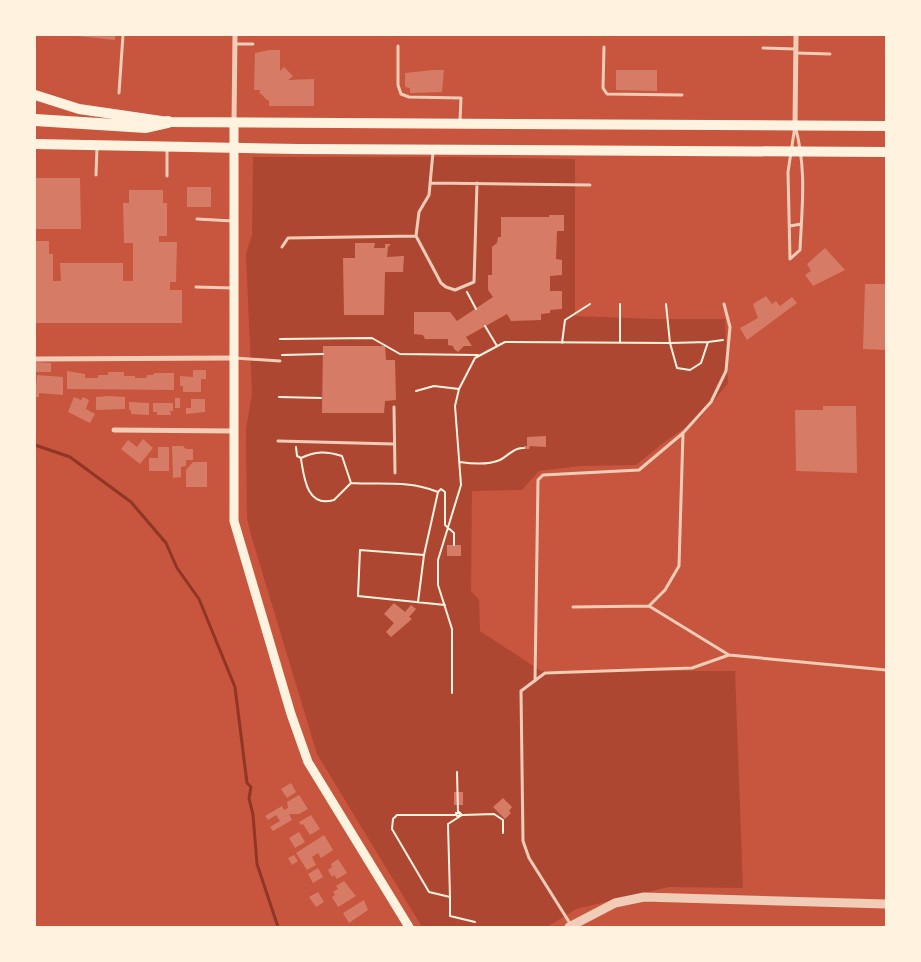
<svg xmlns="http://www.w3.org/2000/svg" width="921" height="962" viewBox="0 0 921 962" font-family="Ubuntu,sans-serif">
<rect width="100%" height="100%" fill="#c8553d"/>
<path fill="#ae4732" d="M253,157H455L575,159V316L655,319H725L728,383L700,418L667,440L636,465L580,466L539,471L522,490L472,491L471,591L479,600L480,631L541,671H735L743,888L669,887L576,909L547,927H422L317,754L251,535L247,518L246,429L252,393L246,254L252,235Z"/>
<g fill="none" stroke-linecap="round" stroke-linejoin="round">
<path stroke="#8f3625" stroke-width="3" d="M35,445L70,457L131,502L166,543L177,568L199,599L235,687L247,783L251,787L249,798L253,815L257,864L278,927"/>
</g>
<path fill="#d67c66" d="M68,35H115V40Z
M269,50H280V71L284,67L293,76L288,80L314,79V106H269V99L268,101L259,92L261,90H254L255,53Z
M433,70H444L442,92L410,93V88L405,87V73Z
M616,70H657V91L616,90Z
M35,178H80L81,229H35Z
M187,187H211V207H187Z
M129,190H163V203H167V236H159V242H177L176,282H170V290H182V323H35V241H49V254H53V281H61L60,263H123V281H133V243H124L123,203H129Z
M549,215H564V231H557L556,259L562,260V275L550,276V291H562V309L550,310V313L541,314V320L511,321L507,314L466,337L472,346H464L458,352L454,349L453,346L448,345V339H425L423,335L414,334V312H450L457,321L493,297L488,290V275H492V247L497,243L498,237H501V217H549Z
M355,243H375L374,248H385V244H391L388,247L387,257L404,256L403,272H385L384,315H344L343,258H355Z
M825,248L845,270L813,286L805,275L811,271L807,264Z
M865,284H886V350L863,349Z
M766,296L772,304L776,301L780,306L792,297L797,303L747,340L740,328L758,318L753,304Z
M323,346H385L386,360H395L396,400L385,401L384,413H322Z
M35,362L51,363V372H35Z
M193,370H206V379H201V392H183V386H180V376L193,377Z
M67,371L85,374V378H98V375H108V372H124V376H135V378H146L147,375H153L154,373H174V390L67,389Z
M37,375L63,377V395L39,393V397H35Z
M109,396L125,397V409L96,410V397Z
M74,397L81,400L83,397L89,400L86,409L95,414L90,423L68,412Z
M175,398H180V408H175Z
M191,399H205V412L186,414V408H191Z
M129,402L149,403V415L131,414V410H129Z
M153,403H173V411H170L171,415H157V412H153Z
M823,406H856L857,473L796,471L795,410H823Z
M546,436V447L530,446L529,449H524V446H527V437Z
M143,439L153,448L140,464L121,449L128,440L137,447Z
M172,446H183L186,449H193V460H186V466L181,467V477L173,478Z
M158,447H169V471H149V458H158Z
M193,462H207V487H186V470Z
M447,545H461V556H447Z
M394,603L405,612L411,605L416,609L409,617L412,619L391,637L386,632L394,623L384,614Z
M291,783L296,792L287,798L281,789Z
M454,792H463V805H454Z
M299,795L308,809L299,814H289L292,820L273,831L270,827L280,821L276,815L268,820L265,816L282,806L284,810L288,808L287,802Z
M503,798L512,807L509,811L511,813L505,819L493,807Z
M311,815L320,829L310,835L303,824L301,825L299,822Z
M299,832L305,842L295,848L289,838Z
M324,835L333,850L321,858L318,853L312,857L316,865L307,870L296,853Z
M294,855L298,861L292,865L288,858Z
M338,859L347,873L337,879L334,875L332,877L328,870L332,867L331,864Z
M318,868L323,877L313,883L308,874Z
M344,881L356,896L338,907L332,897L335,895L333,892L338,889L336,886Z
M318,892L324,902L316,907L309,897Z
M364,900L368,910L349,923L343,913Z"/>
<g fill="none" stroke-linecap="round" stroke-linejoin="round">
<path stroke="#fff3e0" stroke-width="2" d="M467,292L476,309
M666,304L670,343L708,342
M485,326L497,346
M280,339L372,338L400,354L478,355
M620,342V304
M562,343L565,320L590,304
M282,355L323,354
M416,391L434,386L459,389
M279,397L321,398
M296,447L297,456L301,458C316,451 326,451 342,456L351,483C383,485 407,480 438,492
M301,459C304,478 307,508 334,500L351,483
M460,462C473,464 488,465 500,460C508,456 514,447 524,448
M418,602L424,555
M445,605L358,596L360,550L424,555L438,492L441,489L445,492V525L454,533V545
M452,693V629L438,585V560L461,485L455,406L459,389L475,358L505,342L670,343L677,368L690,370L701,363L708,342L723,340
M457,772L458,812
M456,813H459L460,816H457Z
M456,815H397L393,819L392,829L429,892L450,897V916L475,922
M463,815L494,814L503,820V833
M450,897L448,824L462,815L458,811"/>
<path stroke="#f1ccb7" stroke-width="3" d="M235,44H253
M398,46V85L401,94L409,97L461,98L460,121
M604,47L603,88L607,94L682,95
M763,48L796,49
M796,53L830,54
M119,93L123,35
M795,126C807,168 802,207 800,250L790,259L788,172Z
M433,152L429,195L419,212L416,236L441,283L446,287L455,290L474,282L477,183
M96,175L97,147
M167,176V148
M431,183L590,185
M197,219L233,221
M790,226L801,224
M282,247L288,238L416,236
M196,287L233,288
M235,358L280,361
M394,407L395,473
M278,441L394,444
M649,606L729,655
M573,607L649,606L665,590L679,566L683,433
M535,681L538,480L543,475L639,470L683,433L711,402L726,371L730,327L724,304
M571,925L529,858L523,841L521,691L545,673L692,668L729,655L886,670"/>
<path stroke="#f1ccb7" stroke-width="5" d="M234,122L235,35
M795,126L796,35
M35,359L234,358
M114,430L234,431"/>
<path stroke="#f1ccb7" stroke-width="9" d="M569,927L615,903L644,897L886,904"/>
<path stroke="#fff3e0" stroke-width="9" d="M234,122V521L291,714L308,762L409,927"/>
<path stroke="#fff3e0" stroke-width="10" d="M35,95L79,109L168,122L886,126
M35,144L298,149L886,152"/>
<path stroke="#fff3e0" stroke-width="12" d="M35,120L146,127L168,122"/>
</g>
<rect width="921" height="962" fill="none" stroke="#fff3e0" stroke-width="72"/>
</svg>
